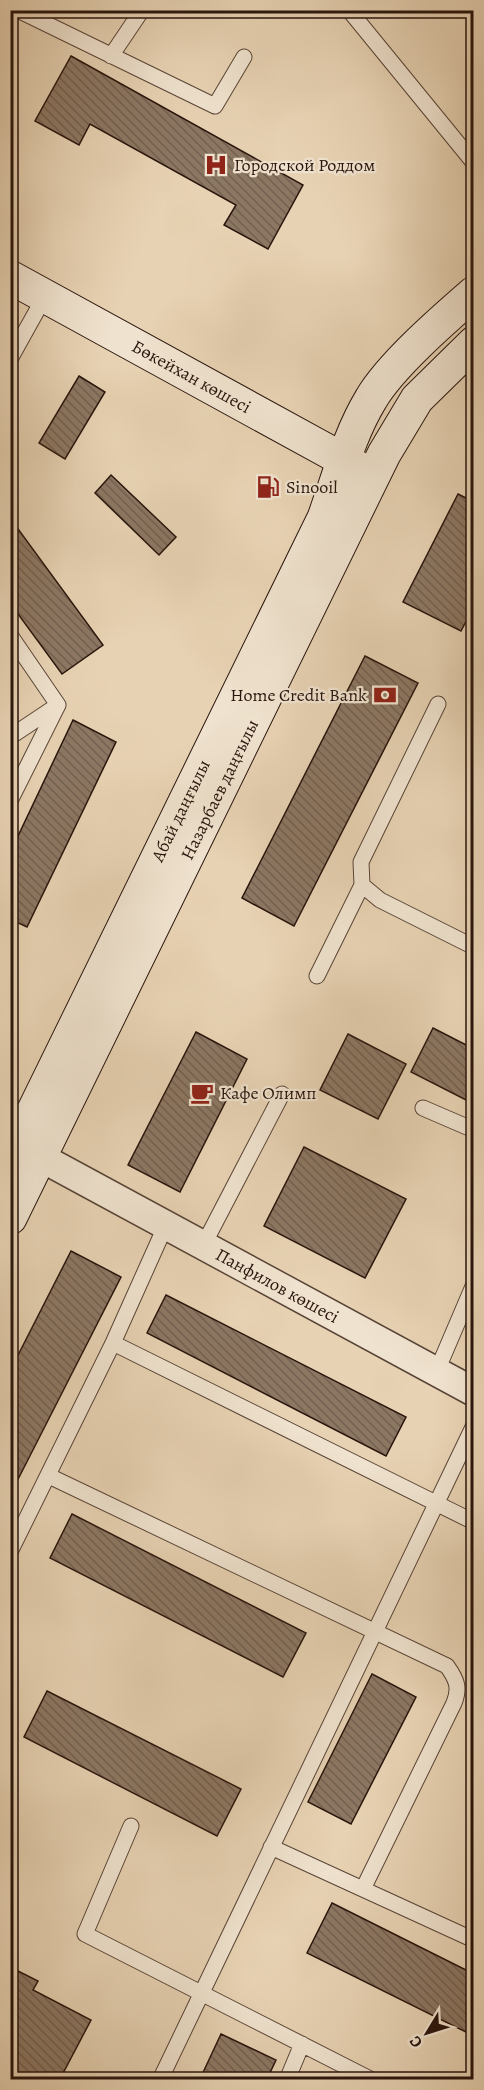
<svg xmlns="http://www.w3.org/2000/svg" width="484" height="2090" viewBox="0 0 484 2090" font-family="Alegreya,serif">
<defs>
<pattern id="building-back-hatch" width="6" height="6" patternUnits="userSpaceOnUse" patternTransform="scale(1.5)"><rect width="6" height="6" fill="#8c7763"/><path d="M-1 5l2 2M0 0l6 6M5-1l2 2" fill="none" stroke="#726050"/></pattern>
</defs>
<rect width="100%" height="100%" fill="#e7d2b3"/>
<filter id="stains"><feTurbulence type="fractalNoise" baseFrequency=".00333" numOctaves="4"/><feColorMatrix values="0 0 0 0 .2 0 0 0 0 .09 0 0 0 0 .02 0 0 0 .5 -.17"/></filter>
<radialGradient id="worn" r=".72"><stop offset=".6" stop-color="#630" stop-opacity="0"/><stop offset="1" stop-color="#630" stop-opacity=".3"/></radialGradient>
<path fill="url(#building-back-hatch)" stroke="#29150d" stroke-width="1.5" d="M71,56L303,185L268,249L224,225L236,205L90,124L79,145L35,121Z
M79,376L105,392L65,459L39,443Z
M111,475L176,537L159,555L95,493Z
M458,494L474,502V606L461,631L403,602Z
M10,518L103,645L62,674L10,603Z
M365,656L418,683L294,926L242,898Z
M73,720L116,742L27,927L10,919V853Z
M433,1028L474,1049V1104L411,1072Z
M196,1032L247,1059L180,1192L128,1165Z
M348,1034L406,1064L378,1119L320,1090Z
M304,1147L406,1199L365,1278L264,1226Z
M71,1251L121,1277L10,1495V1371Z
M166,1295L406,1417L386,1456L147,1333Z
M72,1514L306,1633L283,1677L50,1558Z
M372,1674L416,1697L351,1824L308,1802Z
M47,1691L241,1789L217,1836L24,1737Z
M332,1903L474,1974V2036L307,1953Z
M10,1967L38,1981L33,1990L91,2020L60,2079H24L10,2073Z
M221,2034L276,2060L267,2079H200Z"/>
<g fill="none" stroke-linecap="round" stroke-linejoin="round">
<g stroke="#584436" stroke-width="17">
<path id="lane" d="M18,10L215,106L244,57
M349,10L474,163
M111,56L142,10
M10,359L45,296
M10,635L58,705L10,801
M438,704L361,862L362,885L380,900L474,947
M10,737L58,705
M317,976L362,885
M423,1108L474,1130
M203,1246L282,1094
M113,1343L474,1522
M436,1373L474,1284
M49,1476L447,1666C457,1680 460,1688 454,1703L363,1889
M10,1552L113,1343L165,1227
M131,1826L85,1934L372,2080
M271,1847L474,1940
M160,2080L474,1425
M287,2080L302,2044"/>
</g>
<g stroke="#584436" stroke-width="31">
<g id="street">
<path id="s1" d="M40,1157L474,1392"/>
</g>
</g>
<g stroke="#29150d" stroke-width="35">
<g id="secondary">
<path id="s2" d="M10,277L364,471"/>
<path id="s3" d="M10,1159L324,518C338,479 349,435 371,399C390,366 444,319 474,293"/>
<path id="s4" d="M10,1218L384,454L417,399L474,343"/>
</g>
</g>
<use href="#lane" stroke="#efe2ce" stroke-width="15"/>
<use href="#street" stroke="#efe2ce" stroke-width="28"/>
<use href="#secondary" stroke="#efe2ce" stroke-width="33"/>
</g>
<defs>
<g id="hospital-bare" transform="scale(1.8)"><path d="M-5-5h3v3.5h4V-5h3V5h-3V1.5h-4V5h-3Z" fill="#8f2418" stroke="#efe2ce" stroke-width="2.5" paint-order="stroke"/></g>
<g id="fuel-bare" transform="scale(1.8)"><path d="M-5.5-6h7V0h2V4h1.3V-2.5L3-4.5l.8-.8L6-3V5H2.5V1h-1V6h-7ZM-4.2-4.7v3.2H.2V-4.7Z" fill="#8f2418" stroke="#efe2ce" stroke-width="2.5" paint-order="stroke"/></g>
<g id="bank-bare" transform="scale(1.8)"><path d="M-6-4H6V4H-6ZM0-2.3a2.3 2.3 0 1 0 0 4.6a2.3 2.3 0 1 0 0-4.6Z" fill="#8f2418" stroke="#efe2ce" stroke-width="2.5" paint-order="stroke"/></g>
<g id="cafe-bare" transform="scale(1.8)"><path d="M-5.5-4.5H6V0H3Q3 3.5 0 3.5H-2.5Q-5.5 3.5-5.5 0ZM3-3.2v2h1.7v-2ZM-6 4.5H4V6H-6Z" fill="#8f2418" stroke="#efe2ce" stroke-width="2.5" paint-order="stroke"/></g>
</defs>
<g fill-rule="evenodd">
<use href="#hospital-bare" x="216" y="165"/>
<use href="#fuel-bare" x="268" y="487"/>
<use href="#bank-bare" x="385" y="695"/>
<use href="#cafe-bare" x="202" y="1093"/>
</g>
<g text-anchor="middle" stroke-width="4.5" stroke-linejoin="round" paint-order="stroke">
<g font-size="18" fill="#29150d" stroke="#efe2ce" text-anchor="start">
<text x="234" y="171">Городской Роддом</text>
<text x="286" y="493">Sinooil</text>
<text x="367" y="701" text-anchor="end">Home Credit Bank</text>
<text x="220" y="1099">Кафе Олимп</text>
</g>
<g font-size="18" fill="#29150d" stroke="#efe2ce">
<text dy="6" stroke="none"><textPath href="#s2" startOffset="207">Бөкейхан көшесі</textPath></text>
<text dy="6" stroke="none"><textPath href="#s4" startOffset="477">Назарбаев даңғылы</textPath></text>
<text dy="6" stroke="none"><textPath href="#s3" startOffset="388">Абай даңғылы</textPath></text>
<text dy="6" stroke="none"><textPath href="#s1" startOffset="270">Панфилов көшесі</textPath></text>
</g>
</g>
<rect width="484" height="2090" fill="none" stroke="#e7d2b3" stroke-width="36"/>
<rect x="12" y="12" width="460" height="2066" fill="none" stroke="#29150d" stroke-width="3"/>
<rect x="18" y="18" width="448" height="2054" fill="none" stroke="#29150d" stroke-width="1.5"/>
<g transform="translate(427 2033) rotate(232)" stroke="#efe2ce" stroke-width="4.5" paint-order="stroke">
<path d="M0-4.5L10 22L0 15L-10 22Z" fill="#29150d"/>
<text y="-9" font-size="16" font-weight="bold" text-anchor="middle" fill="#29150d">С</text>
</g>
<rect width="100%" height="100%" filter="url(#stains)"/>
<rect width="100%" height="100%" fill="url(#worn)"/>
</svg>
